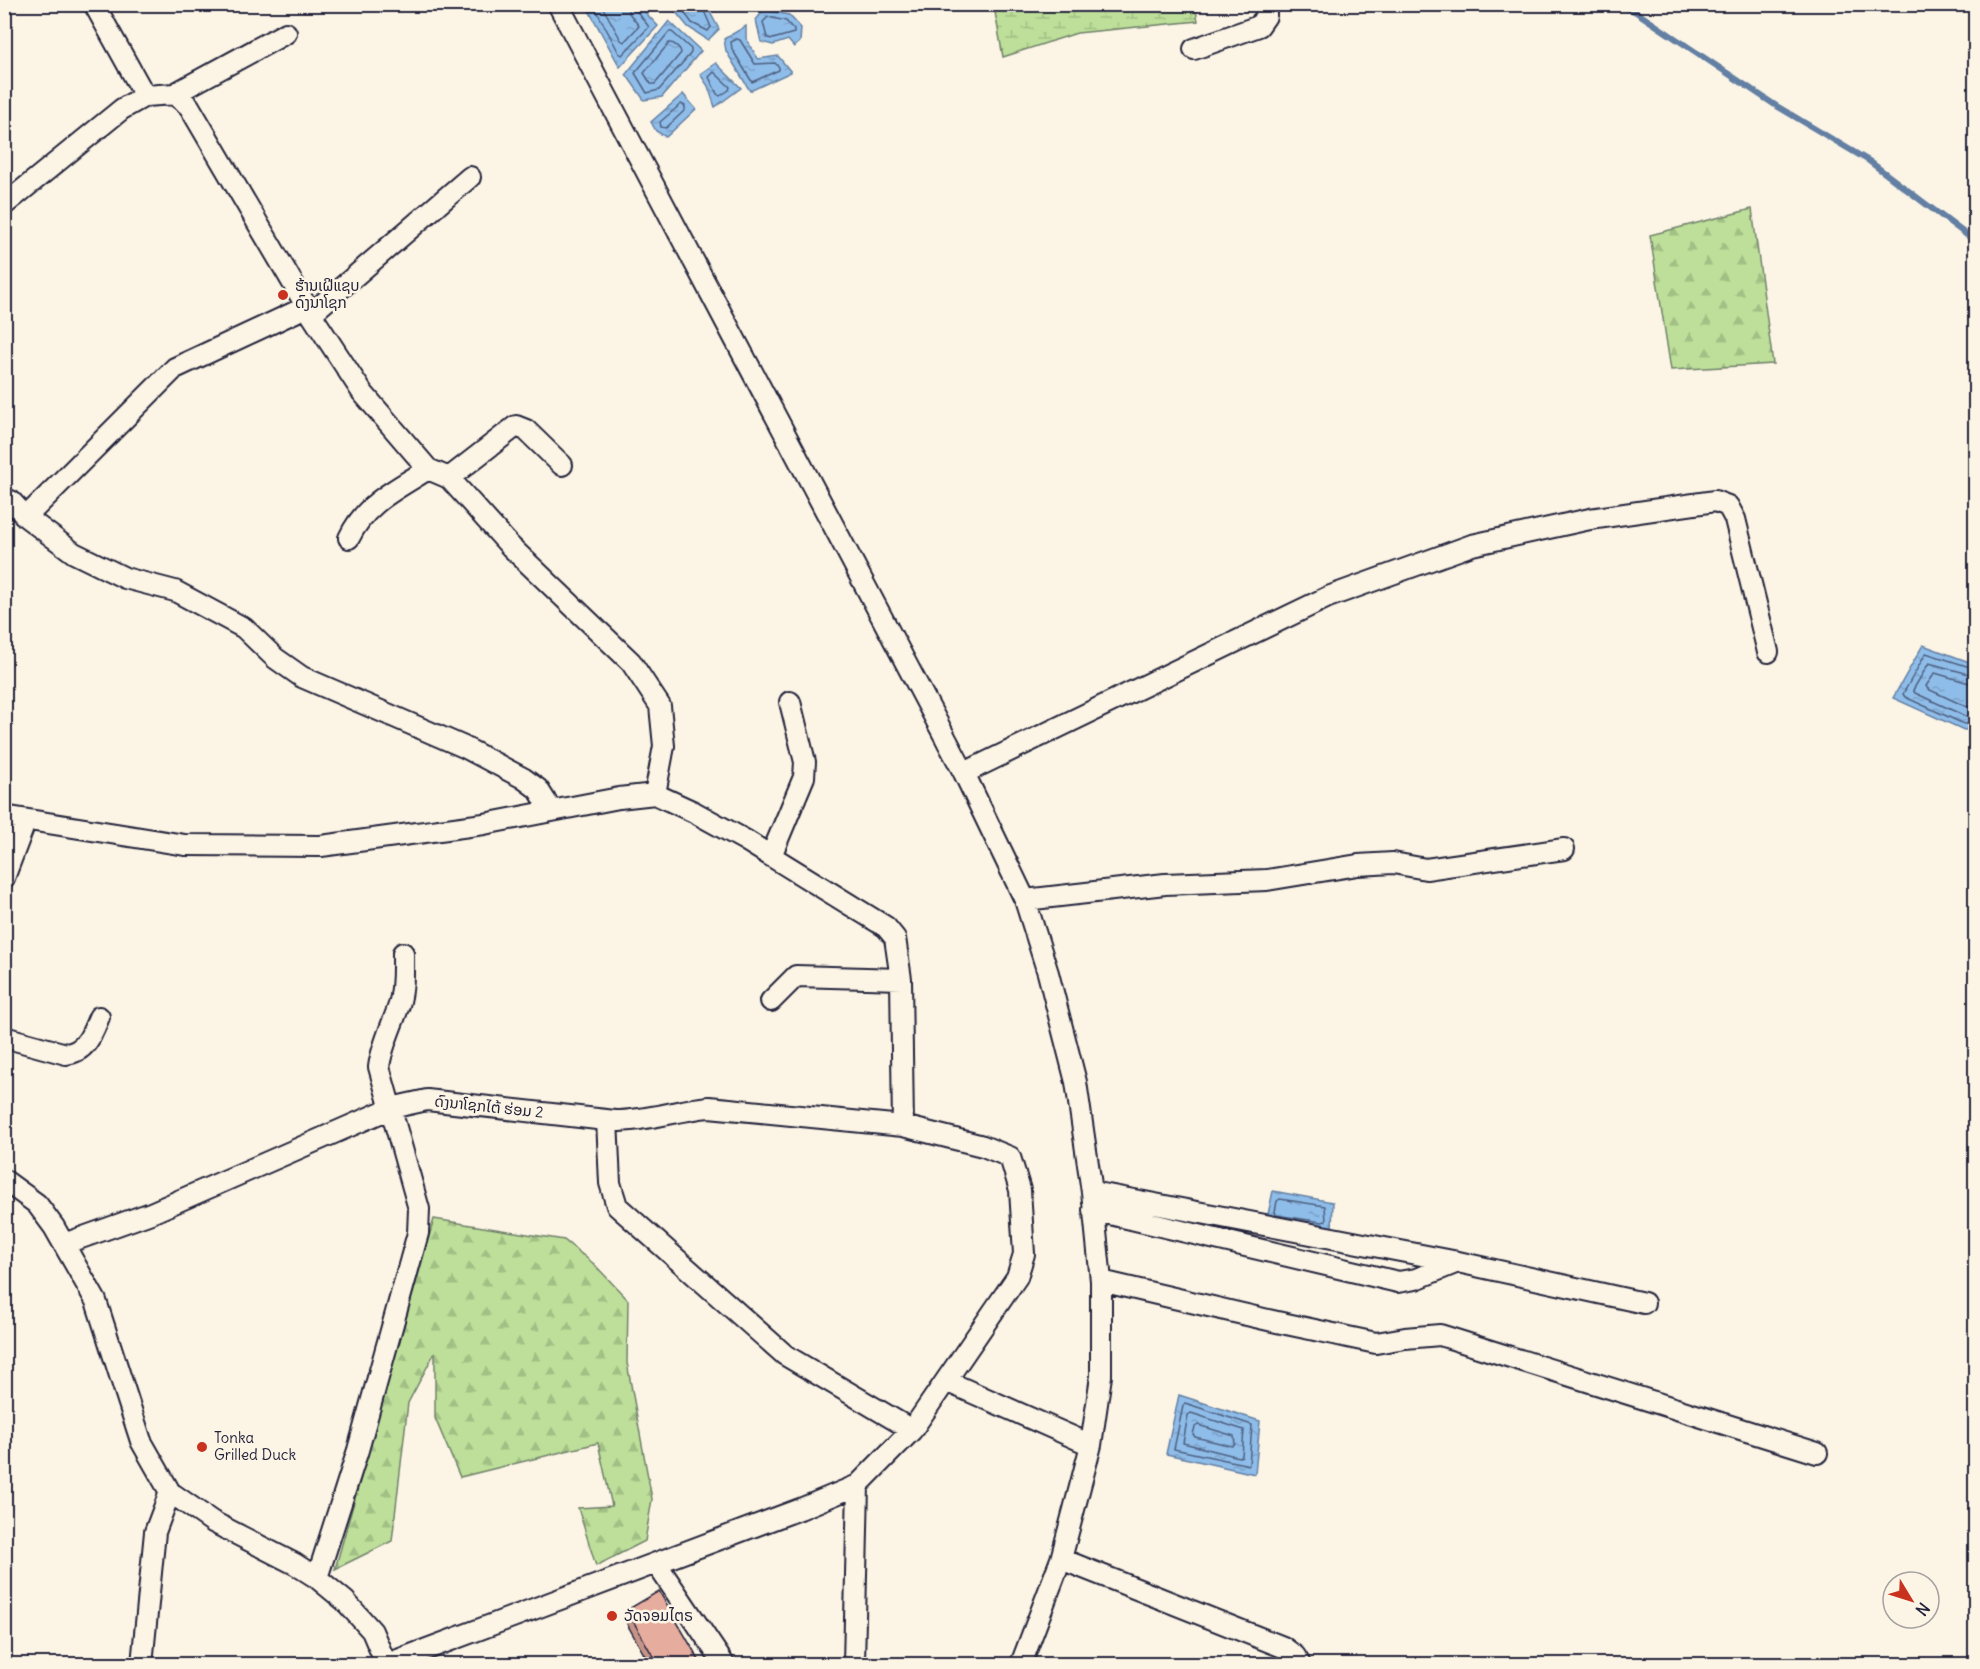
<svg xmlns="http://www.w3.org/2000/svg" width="1980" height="1669" viewBox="0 0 1980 1669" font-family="Delius,'Noto Sans Lao',sans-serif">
<defs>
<pattern id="forest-firs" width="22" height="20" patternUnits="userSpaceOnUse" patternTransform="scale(1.5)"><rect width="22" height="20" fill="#bddf99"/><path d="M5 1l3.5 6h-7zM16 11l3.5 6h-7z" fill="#a2bf85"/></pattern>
<pattern id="wetland-marsh" width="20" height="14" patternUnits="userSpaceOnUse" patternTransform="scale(1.5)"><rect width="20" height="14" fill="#bddf99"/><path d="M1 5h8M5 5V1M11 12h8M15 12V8" fill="none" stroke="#a2bf85"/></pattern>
<pattern id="water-ripples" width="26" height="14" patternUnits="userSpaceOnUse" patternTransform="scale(1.5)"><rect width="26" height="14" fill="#8fbde9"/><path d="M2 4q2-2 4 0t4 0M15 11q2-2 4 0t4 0" fill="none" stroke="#7ba2c9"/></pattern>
</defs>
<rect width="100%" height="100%" fill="#fcf5e5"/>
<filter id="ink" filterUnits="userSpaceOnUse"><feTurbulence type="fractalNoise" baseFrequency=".0167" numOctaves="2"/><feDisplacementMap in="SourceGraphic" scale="12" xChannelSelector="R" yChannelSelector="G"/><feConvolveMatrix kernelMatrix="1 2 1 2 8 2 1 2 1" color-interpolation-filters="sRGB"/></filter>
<g filter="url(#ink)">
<path fill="url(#forest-firs)" stroke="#70806a" stroke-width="1.5" d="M1752,209L1773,364L1671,370L1650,235Z
M434,1219L564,1240L594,1264L628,1300L627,1363L652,1499L645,1541L596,1566L578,1508L612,1506L598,1443L460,1477L435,1418V1352L408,1403L392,1541L335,1569Z"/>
<path fill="url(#wetland-marsh)" stroke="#70806a" stroke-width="1.5" d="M986,5H1195L1198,21L1077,33L1003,57L995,12Z"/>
<path fill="url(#water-ripples)" stroke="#637fa3" stroke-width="1.5" d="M588,5H638L658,26L620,67L587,7Z
M670,5H706L719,29L708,40L688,27Z
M764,10L789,15L801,28L800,42L794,47L788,40L773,45L761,42L756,20Z
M669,21L701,51L662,97L644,100L626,74Z
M746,26V38L758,59L778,56L791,72L750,91L726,51L724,39Z
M716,63L741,88L715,107L708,86L700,74Z
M683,94L696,109L666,137L656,131L651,122Z
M1923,645L1975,664V729L1964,730L1893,698Z
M1273,1191L1333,1202L1332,1230L1267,1219Z
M1179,1395L1260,1421L1255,1474L1166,1454Z"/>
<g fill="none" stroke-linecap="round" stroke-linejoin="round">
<path stroke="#4e6081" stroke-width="1.5" d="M593,4L619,53L622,55L649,27L636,10L635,4
M601,4L621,40L624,42L639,26L629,13L627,4
M678,4L692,23L708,31L711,27L701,4
M768,17L786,21L794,30V33L773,39L767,38L763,22Z
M669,32H672L691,49V53L659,90L647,93L635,73Z
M737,39L740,40L755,64L775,63L779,67V70L752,82L732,49L731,42Z
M669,43C674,42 681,49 681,53L655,84H651L644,73Z
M714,72L730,87L729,90L720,96L717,94L709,77Z
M681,104L685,106V110L666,128L661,127L660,122Z
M1976,669L1926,653L1903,694L1905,697L1964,724L1976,723
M1976,676L1929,663L1913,690L1915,693L1965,716H1976
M1976,685L1935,673L1926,686L1928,689L1967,707H1976
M1280,1199L1325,1206L1326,1221L1322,1222L1276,1215L1275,1212L1277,1201Z
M1185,1403L1252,1425L1249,1465L1174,1449L1183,1406Z
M1191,1413L1244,1430L1242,1456L1239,1457L1183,1443L1188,1415Z
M1198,1425L1234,1436L1235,1444L1232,1446L1195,1437L1193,1434L1195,1427Z"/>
<path stroke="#637fa3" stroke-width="6" d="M1621,4L1636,12L1775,105L1869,161L1976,242"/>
<g stroke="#22223b" stroke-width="24">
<path id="minor" d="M94,4L145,96
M558,4L964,773L1025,900L1048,973L1076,1082L1092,1192L1101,1281V1376L1091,1445L1061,1559L1021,1664
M1194,49L1259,26L1266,16V4
M174,94L286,33
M4,205L122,109L145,96L174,94L189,106L311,314L362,392L428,469L449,478L511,547L631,662L660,706L664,746L655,794
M311,314L470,177
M449,478L516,426L526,430L562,465
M4,499L11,501L26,517L74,553L125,578L175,591L244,628L275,658L302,677L464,747L523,778L538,789L552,811
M26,517L175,368L306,307
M349,538C366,502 396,490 428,469
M964,773L1328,597L1472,545L1590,519L1715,501L1728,506L1735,519L1768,652
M4,816L185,845L321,846L484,824L619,798L655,794L694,812L745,840L886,927L895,938L901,979L903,1126L983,1146L1010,1157L1020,1190L1024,1254L1017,1277L912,1430L858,1485L800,1509L387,1664
M771,856L804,777L805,762L790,702
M4,878L26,820
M1025,900L1165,884L1267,880L1358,865L1393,863L1426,869L1564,849
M771,1001L796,976L901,979
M4,1037L66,1054C86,1052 92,1034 99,1017
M607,1120L610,1183L617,1206L785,1355L912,1430
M4,1180L37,1204L54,1227L96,1301L141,1441L170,1492L213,1522L295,1564L317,1578L345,1601L372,1631L386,1664
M1092,1192L1458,1262L1644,1303
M1093,1210L1398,1282L1416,1279L1458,1262
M64,1244L151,1213L391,1108L427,1100L615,1121C647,1121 677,1110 709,1107L903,1126
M1101,1281L1277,1322L1376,1343L1405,1338L1440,1335L1817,1453
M946,1381L1091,1445
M1061,1559L1283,1647L1295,1656L1300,1664
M656,1563L724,1664
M317,1578L358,1450L418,1233L419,1209L379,1067C382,1045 392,1026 399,1005C404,988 403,970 403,953
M142,1664L155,1532L170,1492
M854,1664L858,1485"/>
</g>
<use href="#minor" stroke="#fcf5e5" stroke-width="20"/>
</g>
<path fill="#c69589" stroke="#22223b" stroke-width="1.5" d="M627,1610L702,1665H650L627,1624Z"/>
<path fill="#e6ad9f" stroke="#22223b" stroke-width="1.5" d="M659,1591L702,1665H658L627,1610Z"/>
</g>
<g fill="#c8321e" stroke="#fcf5e5" stroke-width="2">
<circle cx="283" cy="295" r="6"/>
<circle cx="202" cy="1447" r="6"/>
<circle cx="612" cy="1616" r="6"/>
</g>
<g text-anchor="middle" stroke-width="5" stroke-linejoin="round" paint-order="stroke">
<g font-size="15" fill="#22223b" stroke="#fcf5e5" text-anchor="start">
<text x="295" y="291">ຮ້ານເຝີແຊບ<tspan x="295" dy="17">ດົງນາໂຊກ</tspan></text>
<text x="214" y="1443">Tonka<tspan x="214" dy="17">Grilled Duck</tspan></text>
<text x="624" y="1621">ວັດຈອມໄຕຣ</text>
</g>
<g font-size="15" fill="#22223b" stroke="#fcf5e5">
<text transform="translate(489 1107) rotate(6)" y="5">ດົງນາໂຊກໄຕ້ ຮ່ອມ 2</text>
</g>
</g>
<rect width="1980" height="1669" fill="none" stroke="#fcf5e5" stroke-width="24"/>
<rect x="12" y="12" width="1956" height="1645" fill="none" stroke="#22223b" stroke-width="2" filter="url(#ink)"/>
<g transform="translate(1911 1600) rotate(128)"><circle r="28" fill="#fcf5e5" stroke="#a5a1a1" stroke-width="1.5"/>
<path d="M0-4.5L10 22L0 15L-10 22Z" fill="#c8321e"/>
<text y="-9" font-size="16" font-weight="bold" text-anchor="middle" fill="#22223b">N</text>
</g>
</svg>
